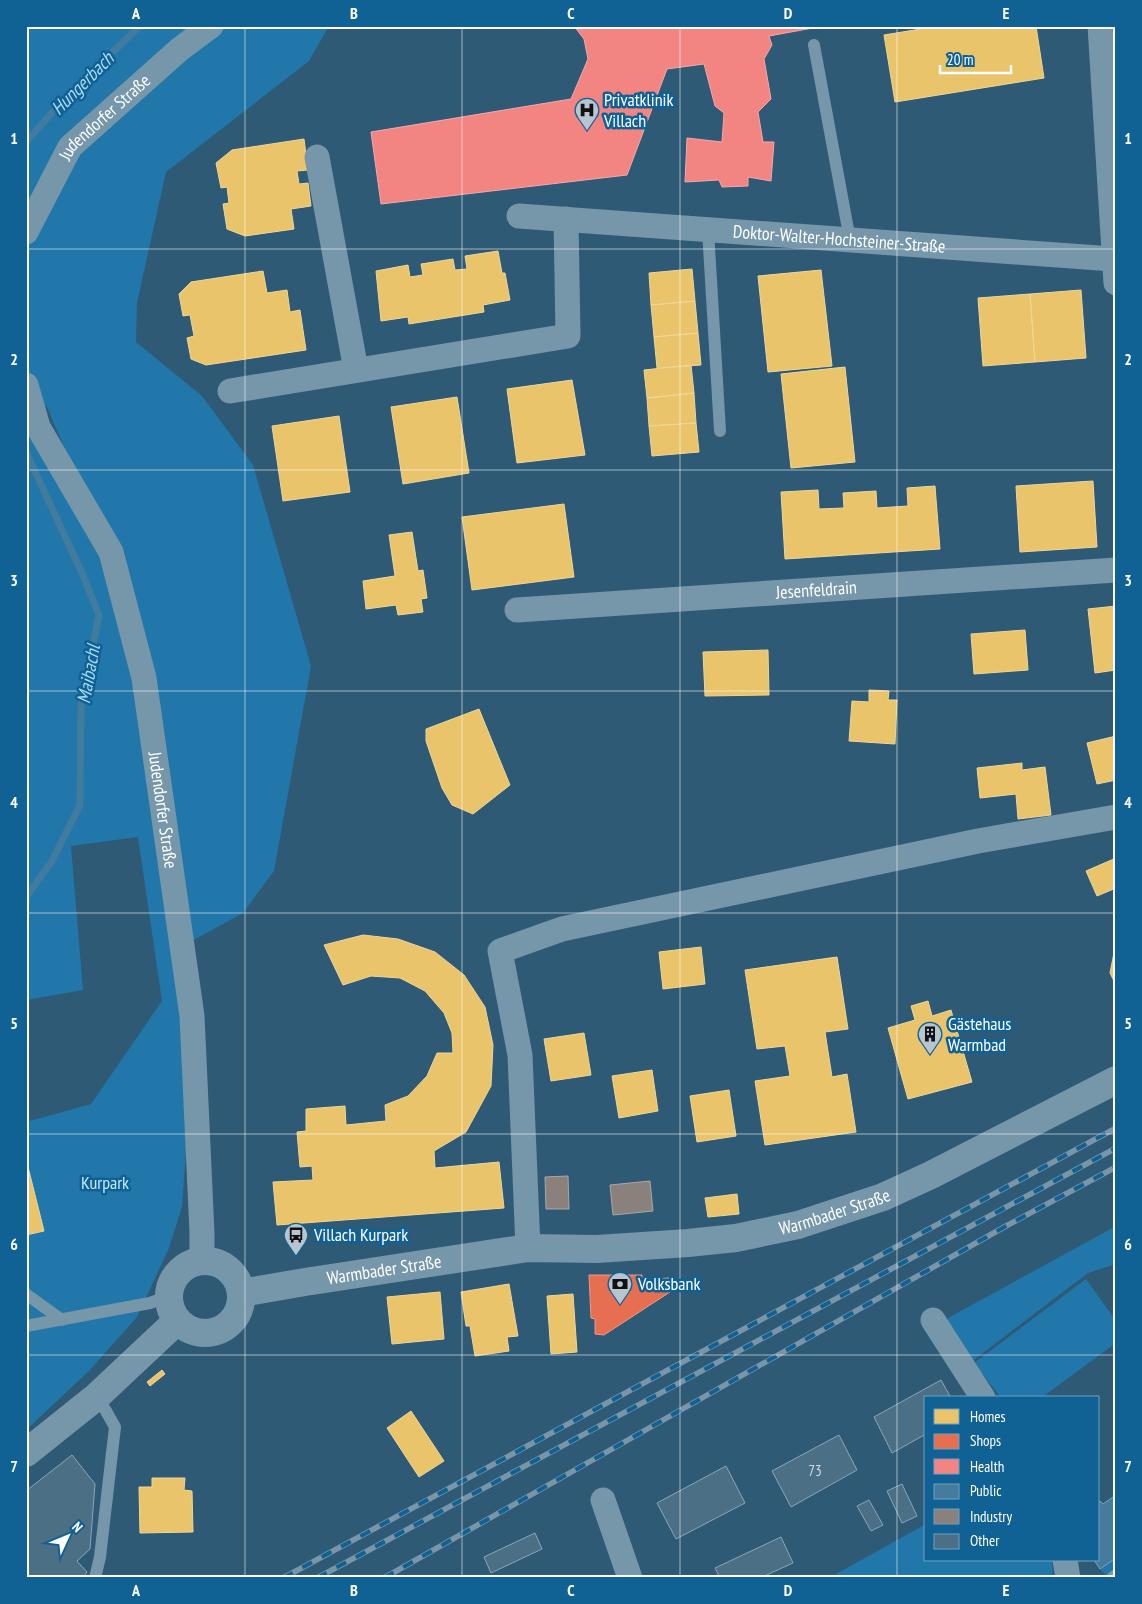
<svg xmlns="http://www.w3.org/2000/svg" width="1142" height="1604" viewBox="0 0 1142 1604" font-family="'PT Sans Narrow',sans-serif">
<rect width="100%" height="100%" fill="#2e5a76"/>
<path fill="#2177a9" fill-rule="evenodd" d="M26,26H329L309,61L166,172L137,303L136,342L202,396L253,465L311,666L274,871L243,913L190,942L189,1109L182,1207L169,1248L137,1317L89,1371L26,1430V1108L30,1121L91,1104L162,1001L138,837L71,846L83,990L26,1000ZM46,405L71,463L114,546L140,614L152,667L104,559L36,443Z
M1116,1226V1264L1088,1273L967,1365L948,1330V1318Z
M1086,1279L1116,1321V1343L1041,1398H1001L974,1363Z
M926,1524V1560H1052L1053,1578H829Z
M1116,1558V1578H1108L1100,1569Z"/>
<path fill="#e9c46a" stroke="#f0d697" d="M939,26H1036L1044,78L895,102L884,35Z
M304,139L308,170L297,171L299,184L308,183L311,206L291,209L294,229L245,236L227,229L223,204L229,203L227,187L221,188L216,163L232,150Z
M498,251L502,273H505L510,300L483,305L484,312L409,324L408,317L381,321L376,271L408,265L410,277L423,275L421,264L453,259L455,270L467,269L465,256Z
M692,269L695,301L651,305L649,273Z
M821,270L832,366L768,372L758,276Z
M263,271L267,293L287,290L290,312L300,310L306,350L206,365L191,359L187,338L194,336L190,315L183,316L179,294L191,282Z
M1081,290L1086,358L1035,362L1030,294Z
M1030,294L1035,362L983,366L978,298Z
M695,301L698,333L654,337L651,305Z
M698,333L701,365L657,368L654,337Z
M691,365L694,393L647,398L644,370Z
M845,367L855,462L791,468L781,374Z
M572,380L585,455L517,463L507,389Z
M694,393L696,423L649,426L647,398Z
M457,397L469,473L403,484L391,407Z
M339,416L350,492L283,501L272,426Z
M696,423L699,452L652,456L649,426Z
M1093,481L1097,547L1020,552L1016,486Z
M935,486L940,549L785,559L781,492L818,490L819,509L844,508L843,493L876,491L877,508L908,506L907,488Z
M564,504L574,577L472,590L462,517Z
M412,532L418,571L423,570L427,598L421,599L423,612L398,615L396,605L366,609L363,581L395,576L389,535Z
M1116,606V670L1095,673L1088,609Z
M1025,630L1028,670L974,674L971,634Z
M768,650L769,695L705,696L703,652Z
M869,690L889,691L888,700H897L895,744L849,741L852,701L869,702Z
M479,709L510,785L473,814L452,805L442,788L426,741V729Z
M1116,736V780L1097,784L1087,743Z
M1022,763V770L1045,767L1051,815L1018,819L1016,794L980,798L977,768Z
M1116,858V888L1097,896L1086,871Z
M363,935L398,939L435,952L464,975L485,1007L493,1045L491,1086L466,1132L434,1151L435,1168L499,1162L504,1208L277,1225L273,1182L313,1180L312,1166L300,1167L297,1132L306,1131V1109L345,1106L346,1125L386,1121L385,1105L408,1096L427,1076L437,1053H453L452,1033L444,1013L425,991L400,978L371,976L343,985L324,945Z
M1116,943V985L1110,973Z
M701,947L705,984L663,989L659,952Z
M837,957L848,1029L825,1032L832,1077L847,1074L856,1132L765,1145L755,1081L790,1076L785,1046L757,1049L745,970Z
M928,1001L932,1016L951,1010L972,1082L908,1099L888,1028L915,1020L911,1006Z
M584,1033L591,1075L551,1081L544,1039Z
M652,1070L658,1111L619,1118L612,1076Z
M729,1090L736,1136L697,1142L690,1096Z
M26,1159L44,1231L26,1235Z
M737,1194L739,1214L708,1217L705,1198Z
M509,1284L518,1336L507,1337L509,1351L475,1356L470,1326H466L461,1292Z
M440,1292L444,1339L392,1344L387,1297Z
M573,1294L577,1352L551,1354L547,1296Z
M162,1370L165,1374L150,1386L147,1382Z
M411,1411L444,1461L419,1477L387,1428Z
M152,1478H185L184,1490L192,1491L193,1532L140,1533L139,1487H152Z"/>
<path fill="#e76f51" stroke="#ee9a85" d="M589,1275H642V1280L669,1278L670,1292L604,1335L595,1334V1319L591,1318Z"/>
<path fill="#f28482" stroke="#f6a9a8" d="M574,26H824L769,36L772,45L764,59L771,99L758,112L763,142H774L771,181L748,177V186L722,187L719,180L685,182L687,138L722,142L724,113L715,106L704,64L667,69L627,175L381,204L371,132L571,99L588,59L584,39Z"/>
<path fill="#457b9d" stroke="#7da3ba" d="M1116,1495V1558L1100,1569L1094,1560H1098V1502L1100,1501L1103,1504Z"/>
<path fill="#8a817c" stroke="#ada7a3" d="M568,1176L569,1209H546L545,1177Z
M650,1181L653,1211L613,1215L610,1185Z"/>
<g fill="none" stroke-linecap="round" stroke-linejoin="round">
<path stroke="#417b9e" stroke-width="7" d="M26,142L65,98L140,26
M26,452L82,573L99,615L81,706L80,805L52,861L26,897"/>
</g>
<path fill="#4b6f85" stroke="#8ca6b6" d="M941,1380L951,1398H926V1434L892,1453L874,1417Z
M839,1435L857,1470L791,1507L772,1471Z
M72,1455L95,1484L90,1549L77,1561L87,1572L83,1578H26V1491Z
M726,1466L745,1503L676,1539L657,1503Z
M902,1484L917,1516L902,1523L887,1491Z
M869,1500L883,1525L871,1531L857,1506Z
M535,1533L542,1549L491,1573L484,1557Z
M781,1537L793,1563L760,1578H720L715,1568Z"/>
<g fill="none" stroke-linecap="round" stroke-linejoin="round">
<path stroke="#7696a9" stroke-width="12" d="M814,45L850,240
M708,230L720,431
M26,1294L62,1320
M26,1326L150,1303L169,1296
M95,1578L100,1557L115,1427L106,1411L96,1397
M1112,1578L1116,1575"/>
<g stroke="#7696a9" stroke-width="25">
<path d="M1100,26L1116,283"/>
<path d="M317,157L356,370"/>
<path id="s1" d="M519,216L1113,259"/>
<path id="s2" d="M26,232L70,147L180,49L211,26"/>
<path id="s3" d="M26,385L38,427L111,552L144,678L192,1016L202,1233V1261"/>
<path d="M230,391L568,336L566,219"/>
<path id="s4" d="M517,610L1116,570"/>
<path d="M528,1248L520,1055L500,951L562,929L978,841L1116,817"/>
<path d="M933,1320L983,1398"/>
<path d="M603,1500L630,1578"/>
<path d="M1065,1560L1068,1578"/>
</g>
<g stroke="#7696a9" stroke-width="28">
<circle cx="205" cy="1297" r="36"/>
<path id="s5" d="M241,1293L305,1282L528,1248L597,1249L688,1243L736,1238L798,1225L883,1197L931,1175L1116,1080"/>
<path d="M26,1453L96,1397L177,1321"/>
</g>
<g stroke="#7996a9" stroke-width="5.5">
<path id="rail" d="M283,1578L1116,1128
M317,1578L1116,1148
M384,1578L1006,1226L1116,1167"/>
</g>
<use href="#rail" stroke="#106194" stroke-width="4" stroke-dasharray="11" stroke-linecap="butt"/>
</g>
<path fill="none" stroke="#fff" stroke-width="1" stroke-opacity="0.55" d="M245,26V1578M462,26V1578M680,26V1578M897,26V1578M26,249H1116M26,470H1116M26,691H1116M26,913H1116M26,1134H1116M26,1355H1116"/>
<defs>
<g id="hospital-pin" transform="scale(1.25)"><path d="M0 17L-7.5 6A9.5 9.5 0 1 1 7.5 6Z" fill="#b6c5cf" stroke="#106194"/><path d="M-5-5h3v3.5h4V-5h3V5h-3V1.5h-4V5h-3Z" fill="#111"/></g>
<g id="building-pin" transform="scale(1.25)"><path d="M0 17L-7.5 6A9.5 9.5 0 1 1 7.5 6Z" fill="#b6c5cf" stroke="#106194"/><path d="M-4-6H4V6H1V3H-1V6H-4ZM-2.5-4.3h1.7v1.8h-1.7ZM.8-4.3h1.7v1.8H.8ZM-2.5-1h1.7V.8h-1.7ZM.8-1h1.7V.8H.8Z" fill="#111"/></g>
<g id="bus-pin" transform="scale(1.25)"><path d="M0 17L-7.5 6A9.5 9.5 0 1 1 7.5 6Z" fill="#b6c5cf" stroke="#106194"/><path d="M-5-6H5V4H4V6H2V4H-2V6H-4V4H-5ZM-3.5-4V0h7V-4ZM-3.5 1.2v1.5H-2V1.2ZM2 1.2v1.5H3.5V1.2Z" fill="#111"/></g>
<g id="bank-pin" transform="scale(1.25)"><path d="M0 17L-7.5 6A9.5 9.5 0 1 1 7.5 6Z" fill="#b6c5cf" stroke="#106194"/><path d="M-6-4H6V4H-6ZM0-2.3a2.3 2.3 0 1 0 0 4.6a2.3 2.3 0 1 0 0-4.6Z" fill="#111"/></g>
</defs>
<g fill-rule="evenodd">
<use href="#hospital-pin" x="587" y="110"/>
<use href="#building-pin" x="930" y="1034"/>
<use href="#bus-pin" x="296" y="1235"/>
<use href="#bank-pin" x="620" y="1284"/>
</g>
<g text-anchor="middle" stroke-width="5" stroke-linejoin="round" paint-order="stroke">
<g font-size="15" fill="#d2dbe0">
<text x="815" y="1476">73</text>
</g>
<g font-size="18" fill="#fff" stroke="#106194" text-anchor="start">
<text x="604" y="106">Privatklinik<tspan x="604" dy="21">Villach</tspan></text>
<text x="948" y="1030">Gästehaus<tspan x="948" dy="21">Warmbad</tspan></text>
<text x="314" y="1241">Villach Kurpark</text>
<text x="638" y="1290">Volksbank</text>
</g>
<g font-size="18" fill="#fff" stroke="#106194">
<text dy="6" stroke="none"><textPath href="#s2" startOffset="141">Judendorfer Straße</textPath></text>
<text dy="6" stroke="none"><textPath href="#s1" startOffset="321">Doktor-Walter-Hochsteiner-Straße</textPath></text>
<text dy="6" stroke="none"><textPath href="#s4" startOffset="300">Jesenfeldrain</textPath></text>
<text dy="6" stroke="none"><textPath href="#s3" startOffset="452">Judendorfer Straße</textPath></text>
<text dy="6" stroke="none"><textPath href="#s5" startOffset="601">Warmbader Straße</textPath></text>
<text dy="6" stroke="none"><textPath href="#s5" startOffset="145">Warmbader Straße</textPath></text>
</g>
<g font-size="18" fill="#c5e9fe" stroke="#106194">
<text x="105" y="1189">Kurpark</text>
</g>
<g font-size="19" font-style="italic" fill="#a9ddfa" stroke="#106194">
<text transform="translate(82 83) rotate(-45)" y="7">Hungerbach</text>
<text transform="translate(88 674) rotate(-80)" y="7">Maibachl</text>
</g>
</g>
<rect width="1142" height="1604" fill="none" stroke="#106194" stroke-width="55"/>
<rect x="924" y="1396" width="175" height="165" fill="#106194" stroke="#70a0bf"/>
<rect x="934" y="1409" width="25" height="15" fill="#e9c46a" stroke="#70a0bf"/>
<text x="970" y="1422" font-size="15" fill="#ffffff">Homes</text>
<rect x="934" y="1434" width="25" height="15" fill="#e76f51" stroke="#70a0bf"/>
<text x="970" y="1446" font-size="15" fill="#ffffff">Shops</text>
<rect x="934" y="1459" width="25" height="15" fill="#f28482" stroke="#70a0bf"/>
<text x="970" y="1472" font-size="15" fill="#ffffff">Health</text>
<rect x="934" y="1484" width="25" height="15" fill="#457b9d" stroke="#70a0bf"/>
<text x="970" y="1496" font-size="15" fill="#ffffff">Public</text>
<rect x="934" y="1509" width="25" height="15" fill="#8a817c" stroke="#70a0bf"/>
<text x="970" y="1522" font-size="15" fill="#ffffff">Industry</text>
<rect x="934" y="1534" width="25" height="15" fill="#4b6f85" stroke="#70a0bf"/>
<text x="970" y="1546" font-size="15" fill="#ffffff">Other</text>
<g transform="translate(68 1536) rotate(46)" stroke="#106194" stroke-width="4" paint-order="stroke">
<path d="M0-4L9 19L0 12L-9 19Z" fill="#ffffff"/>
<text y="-8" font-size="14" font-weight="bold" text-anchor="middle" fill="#ffffff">N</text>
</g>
<path d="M940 65v8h71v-8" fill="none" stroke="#ffffff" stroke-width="2.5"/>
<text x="947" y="65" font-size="15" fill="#ffffff" stroke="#106194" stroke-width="4" paint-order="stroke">20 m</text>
<rect x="28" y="28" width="1086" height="1548" fill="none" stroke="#fff" stroke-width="2"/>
<g font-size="16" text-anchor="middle" font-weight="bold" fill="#fff">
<text x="136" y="19">A</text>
<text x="354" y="19">B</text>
<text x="571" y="19">C</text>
<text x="788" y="19">D</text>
<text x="1006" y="19">E</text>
<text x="14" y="144">1</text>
<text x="1128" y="144">1</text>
<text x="14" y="365">2</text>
<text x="1128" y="365">2</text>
<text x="14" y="586">3</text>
<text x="1128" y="586">3</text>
<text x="14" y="808">4</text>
<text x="1128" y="808">4</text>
<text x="14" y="1029">5</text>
<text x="1128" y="1029">5</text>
<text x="14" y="1250">6</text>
<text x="1128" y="1250">6</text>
<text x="14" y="1472">7</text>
<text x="1128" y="1472">7</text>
<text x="136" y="1596">A</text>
<text x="354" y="1596">B</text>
<text x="571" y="1596">C</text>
<text x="788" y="1596">D</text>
<text x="1006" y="1596">E</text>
</g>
</svg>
